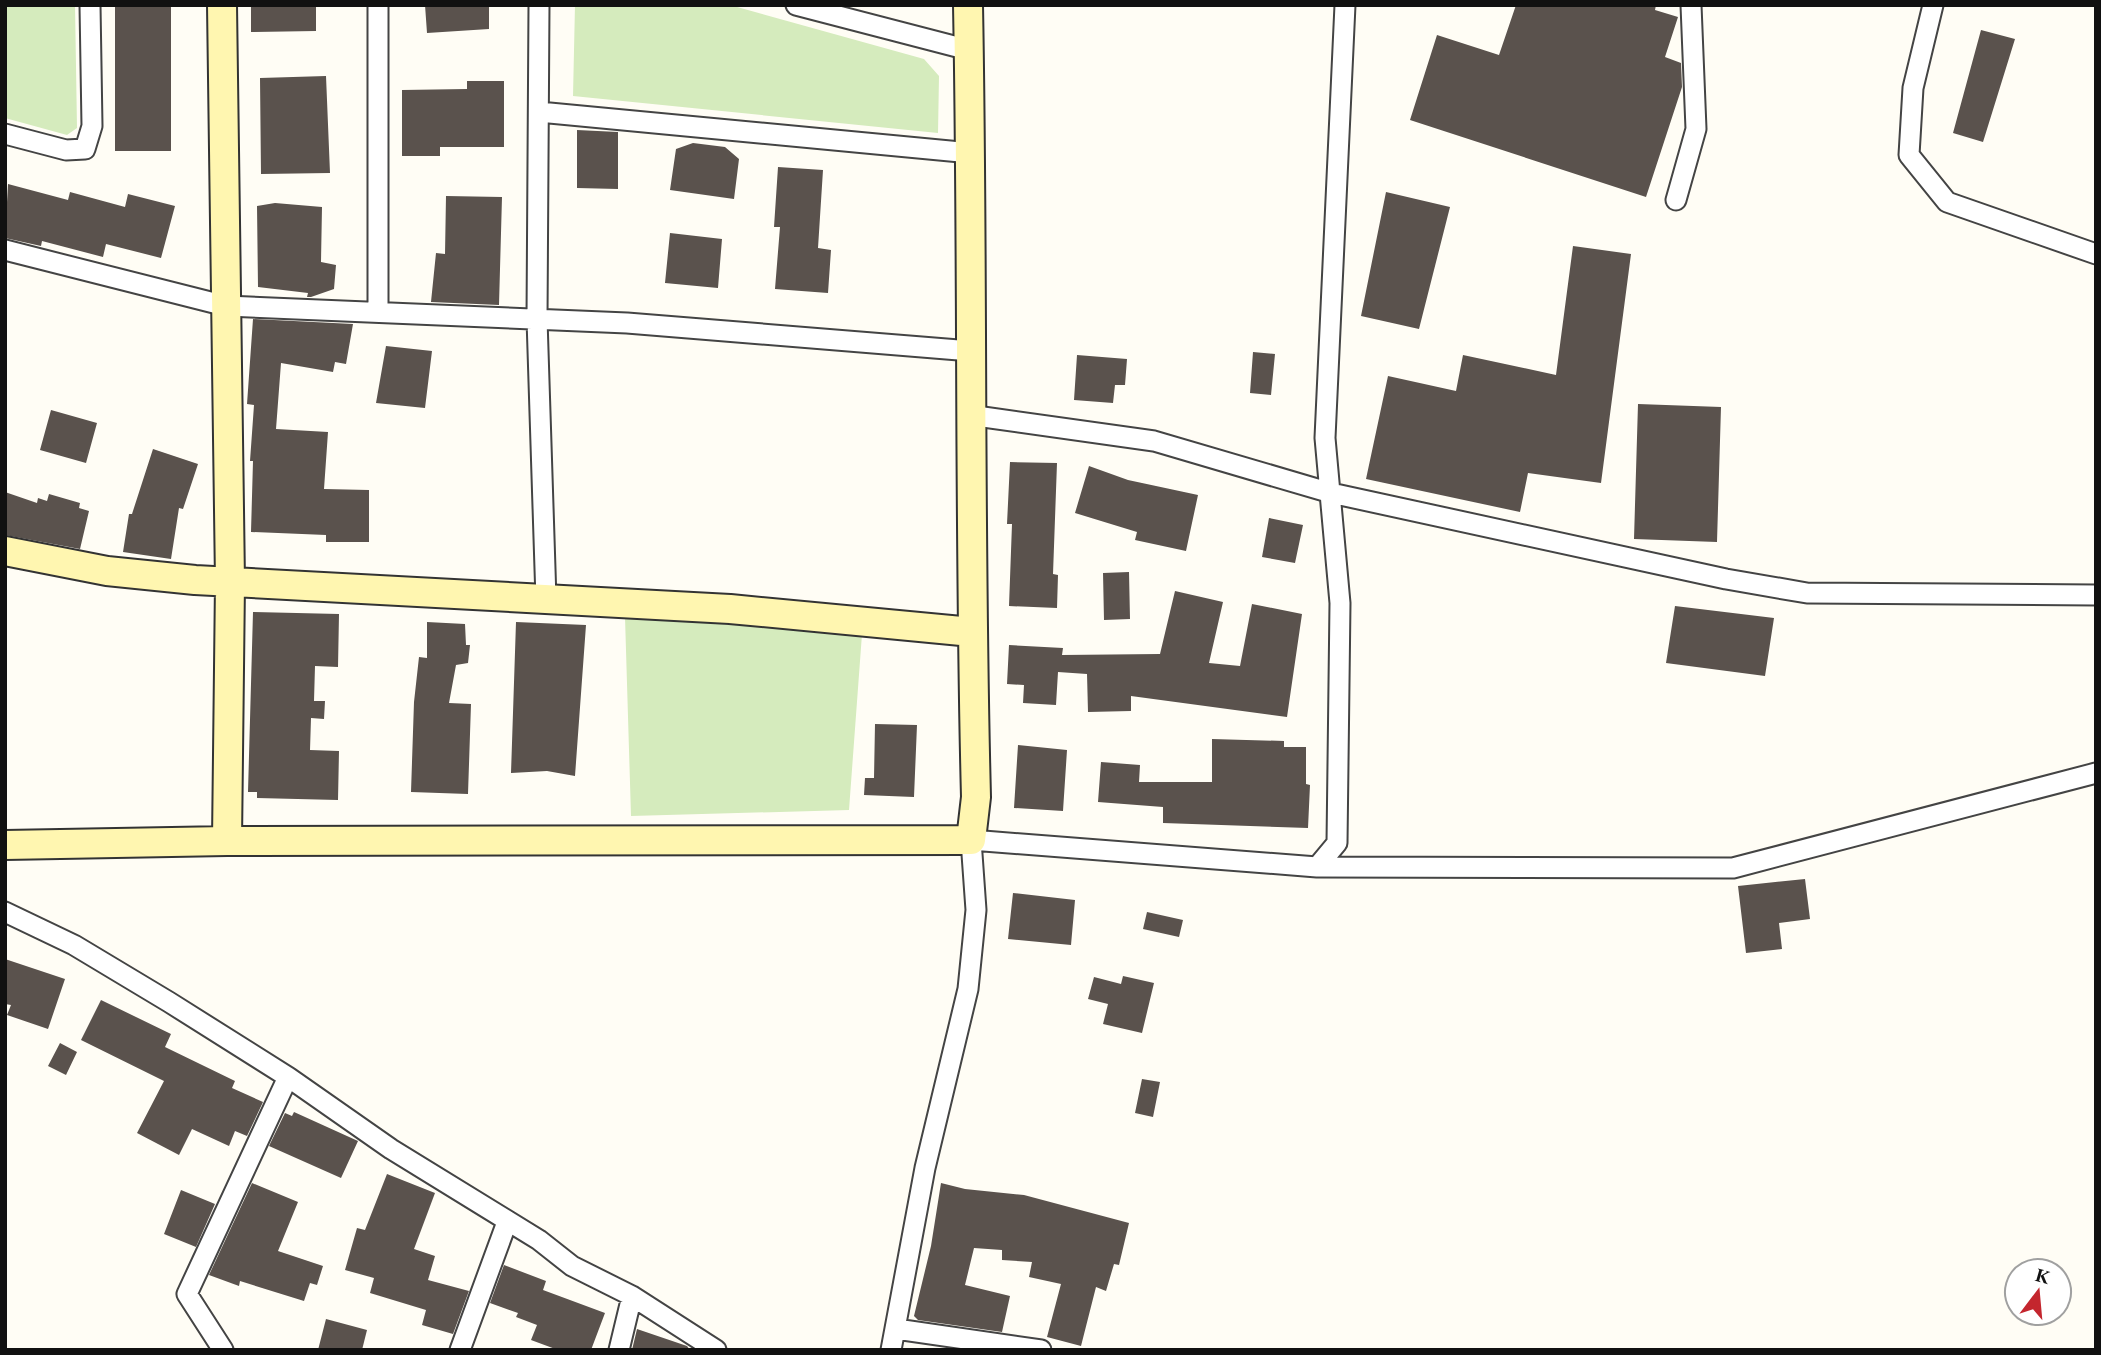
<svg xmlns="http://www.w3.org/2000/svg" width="2101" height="1355" viewBox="0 0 2101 1355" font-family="Spectral,serif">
<rect width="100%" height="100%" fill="#fffdf5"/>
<path fill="#d5ebbd" d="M5,5H75L77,128L67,135L5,118Z
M575,5H730L924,59L939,76L938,133L573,96Z
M625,617L862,634L849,810L631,816Z"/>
<path fill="#5a524d" d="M115,5H171V151H115Z
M251,5H316V31L251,32Z
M425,5H489V29L427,33Z
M1516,5H1656L1655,10L1678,17L1665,57L1681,63L1682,87L1646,197L1410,120L1437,35L1499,55Z
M1981,30L2015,39L1983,142L1953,133Z
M326,76L330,173L261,174L260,78Z
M467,81H504V147H440V156H402V90L467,89Z
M577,130L618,132V189L577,188Z
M693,143L725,147L739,159L734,199L670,190L676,149Z
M778,167L823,170L818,248L831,250L828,293L775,289L780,227H774Z
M8,184L68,200L70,192L125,207L128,194L175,206L161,258L106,244L103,257L42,241L41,246L5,238Z
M1386,192L1450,207L1419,329L1361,316Z
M446,196L502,197L499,305L431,302L436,253L445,254Z
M275,203L322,207L321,262L336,265L334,289L311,297H307L308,293L258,287L257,206Z
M670,233L722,239L718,288L665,283Z
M1573,246L1631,254L1601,483L1528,473L1520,512L1366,479L1388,376L1456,391L1463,355L1556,375Z
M253,319L353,324L346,364L335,362L333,372L281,363L276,429L328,432L324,489L369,490V542H326V535L251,532L253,461H250L254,405L247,404Z
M386,346L432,351L425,408L376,403Z
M1253,352L1275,354L1271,395L1250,393Z
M1077,355L1127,359L1125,385H1115L1113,403L1074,400Z
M1638,404L1721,407L1717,542L1634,539Z
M51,410L97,423L86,463L40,450Z
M153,449L198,464L183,509L179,508L171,559L123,552L129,514H132Z
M1010,462L1057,463L1053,574L1058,575L1057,608L1009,606L1012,524H1007Z
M1089,466L1128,480L1198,495L1186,551L1135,540L1137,532L1075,513Z
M5,492L37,503L38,498L47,501L49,494L80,503L79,508L89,511L80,549L5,535Z
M1269,518L1303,525L1295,563L1262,557Z
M1129,572L1130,619L1104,620L1103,573Z
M1175,591L1223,602L1209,663L1240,666L1252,604L1302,614L1287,717L1131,696V711L1088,712L1087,674L1058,672L1056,705L1023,703L1024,685L1007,684L1009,645L1063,648L1062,655L1160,654Z
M1675,606L1774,618L1765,676L1666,663Z
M253,612L339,614L338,667L315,666L314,701H325L324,719L311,718L310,750L339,751L338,800L257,798V792H248Z
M427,622L465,624L466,645H470L468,663L456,665L449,703L471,704L468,794L411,792L414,702L419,657L427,658Z
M516,622L586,625L575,776L547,771L511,773Z
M875,724L917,725L914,797L864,795L865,778H874Z
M1212,739L1284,741V747H1306V784L1310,785L1308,828L1163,823V807L1098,802L1101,762L1140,765L1139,782H1212Z
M1018,745L1067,750L1063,811L1014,808Z
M1805,879L1810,919L1779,923L1782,949L1746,953L1738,886Z
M1013,893L1075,900L1071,945L1008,939Z
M1147,912L1183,920L1179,937L1143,929Z
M5,959L65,979L48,1029L7,1015L11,1005L5,1004Z
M1123,976L1154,983L1142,1033L1103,1024L1108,1004L1088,999L1094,977L1121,984Z
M101,1000L171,1034L165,1047L235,1081L232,1088L263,1102L247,1136L235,1131L229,1146L192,1129L179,1155L137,1133L164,1081L81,1040Z
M60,1043L77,1052L66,1075L48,1066Z
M1142,1079L1160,1082L1153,1117L1135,1113Z
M294,1112L358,1141L341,1178L269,1146L285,1113L292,1116Z
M387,1174L435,1193L414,1249L435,1256L428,1280L469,1291L453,1334L422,1325L426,1310L370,1293L374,1278L345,1270L357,1228L365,1230Z
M252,1183L298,1202L278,1251L323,1266L317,1285L310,1283L304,1301L240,1281L239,1286L209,1275Z
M941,1183L965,1189L1024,1195L1129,1223L1119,1265L1114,1264L1106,1291L1096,1287L1081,1346L1047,1337L1061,1284L1029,1277L1032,1262L1002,1260V1250L974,1248L965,1285L1010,1296L1002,1332L918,1320L914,1316L931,1246Z
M181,1190L215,1204L196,1247L164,1234Z
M504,1265L546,1281L543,1290L605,1313L591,1350H558L531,1340L537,1325L516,1317L518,1313L490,1303Z
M326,1319L367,1330L362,1350H318Z
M637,1329L687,1346L690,1350H632Z"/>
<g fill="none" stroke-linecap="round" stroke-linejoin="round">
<g stroke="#444" stroke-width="23">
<path id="street" d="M378,5V312
M539,5L537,319L546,600
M796,5L969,50
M1933,5L1913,88L1909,155L1947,202L2096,254
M539,112L971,153
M5,134L66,150L85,149L92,126L90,5
M1676,200L1696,129L1691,5
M5,250L226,306L627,323L971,351
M969,415L1154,441L1331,493L1726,579L1807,593L2096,595
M1317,867L1733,868L2096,773
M5,912L74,945L169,1002L288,1077L391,1149L539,1240L572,1266L632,1296L716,1350
M896,1329L1041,1350
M223,1350L187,1294L288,1077
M460,1350L507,1222
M619,1350L632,1296
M891,1350L925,1168L968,989L976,910L971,840L1317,867L1337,843L1340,603L1325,438L1345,5"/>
</g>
<g stroke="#333" stroke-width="32">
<path id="secondary" d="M222,5L230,582L227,841
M5,551L107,571L195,580L730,609L972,632
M5,845L227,841L971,840L976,797C969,533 973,269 968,5"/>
</g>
<use href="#street" stroke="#fff" stroke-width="19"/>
<use href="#secondary" stroke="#fff6b0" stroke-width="28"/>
</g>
<rect width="2101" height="1355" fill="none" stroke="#111111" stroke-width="14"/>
<g transform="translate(2038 1292) rotate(16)"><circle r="33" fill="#ffffff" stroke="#a0a0a0" stroke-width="2"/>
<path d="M0-5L12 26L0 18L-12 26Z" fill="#c4262e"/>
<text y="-10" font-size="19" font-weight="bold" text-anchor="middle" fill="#111111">K</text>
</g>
</svg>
